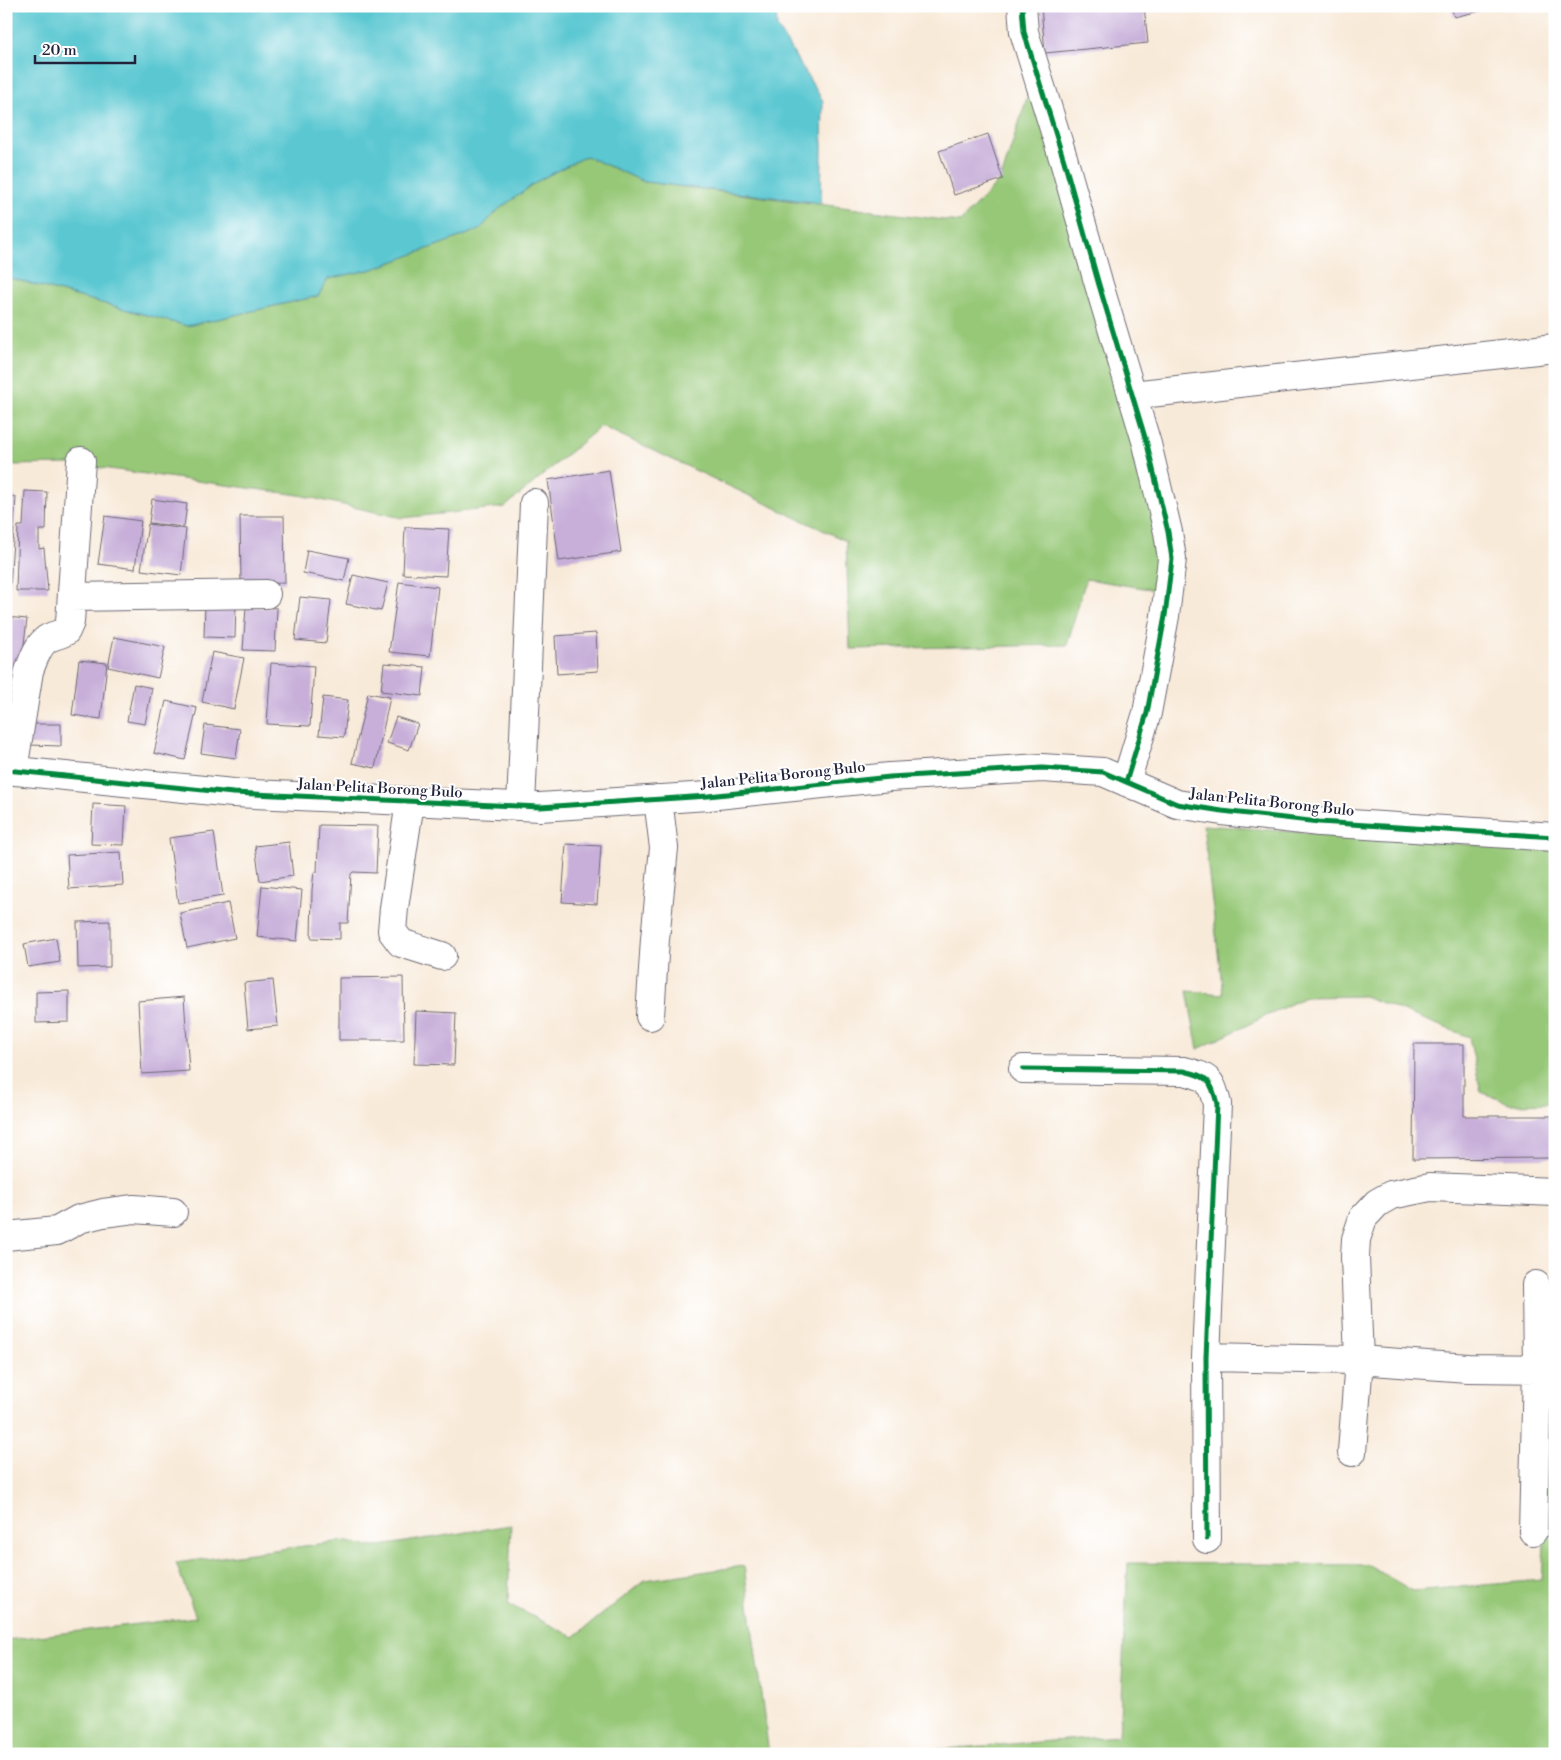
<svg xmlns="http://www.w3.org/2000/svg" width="1561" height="1760" viewBox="0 0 1561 1760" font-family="'Libre Bodoni',serif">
<rect width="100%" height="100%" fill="#fff"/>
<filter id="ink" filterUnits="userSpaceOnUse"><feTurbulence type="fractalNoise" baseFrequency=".02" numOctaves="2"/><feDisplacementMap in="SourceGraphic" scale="10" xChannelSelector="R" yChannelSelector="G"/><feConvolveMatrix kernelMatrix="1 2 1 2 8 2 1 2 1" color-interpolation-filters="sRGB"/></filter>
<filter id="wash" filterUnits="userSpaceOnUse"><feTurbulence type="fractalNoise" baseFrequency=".0096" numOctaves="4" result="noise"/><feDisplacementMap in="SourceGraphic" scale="20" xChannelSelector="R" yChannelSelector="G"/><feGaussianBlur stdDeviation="1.12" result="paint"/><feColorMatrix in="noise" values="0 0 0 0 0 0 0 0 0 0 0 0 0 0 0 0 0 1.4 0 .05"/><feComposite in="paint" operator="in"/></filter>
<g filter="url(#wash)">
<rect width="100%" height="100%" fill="#f8ead9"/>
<path fill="#96c877" stroke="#5c7559" d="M1039,60L1161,507L1156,590L1086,579L1067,645L850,649L846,541L601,426L505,507L402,518L299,495L73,464L6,465V277L187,326L318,296L328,279L373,269L479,230L499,209L541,179L586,156L645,182L960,222L1001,179Z
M1203,825L1555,851V1103L1512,1104L1481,1092L1469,1037L1364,996L1305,997L1198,1049L1187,991L1223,994Z
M1553,1379H1555V1754H875L1119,1736L1128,1563L1368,1565L1413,1591L1542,1580Z
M511,1525L508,1604L574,1637L645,1580L744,1566L769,1754H6V1640L196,1617L176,1563L342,1541L374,1547Z"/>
<path fill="#5ac7d1" stroke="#3e7486" d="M6,6H776L777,27L823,101L821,203L645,182L586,156L541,179L499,209L479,230L373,269L328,279L318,296L187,326L6,277V265L11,238L6,237Z"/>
<g id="blocks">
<path fill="#c7afd9" d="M1041,6H1144L1148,43L1045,53Z
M1451,6H1497V7L1454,17Z
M988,134L1003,179L954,195L939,151Z
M609,470L621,552L559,561L548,480Z
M25,491L47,492L46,530H39V549L44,548L48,591H16L18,526H23Z
M6,496L16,497L10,585H6Z
M152,499L187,504L184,527L149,523Z
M105,516L141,521L135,569L98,564Z
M240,516H284L285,583L241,584Z
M148,524L186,529L181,575L141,570Z
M405,527L449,529L446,576L403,574Z
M307,550L349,558L344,581L303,573Z
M353,575L388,583L381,611L346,604Z
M399,582L438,587L430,656L389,652Z
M300,597L331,600L326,643L295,640Z
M205,603L236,604L235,638L204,637Z
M246,607L277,608L275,651L243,650Z
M6,617L27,619L19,686L6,685Z
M596,633L598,671L557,674L555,636Z
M114,637L165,647L158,678L108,667Z
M212,652L244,658L234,709L202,702Z
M79,660L107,663L101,719L72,715Z
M271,663L314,666L310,726L267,724Z
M384,663L425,667L422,696L381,691Z
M134,684L152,688L145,724L127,721Z
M368,693L390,697L375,768L352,763Z
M323,697L348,700L344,737L319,735Z
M166,701L197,708L185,760L154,753Z
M396,717L418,724L409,750L387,743Z
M29,724H61V746L29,745Z
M205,725L240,729L236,758L201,753Z
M93,804L126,806L124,845L91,844Z
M319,825L378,826L376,873L353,872L351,874L348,923H340V939L311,938L312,890L314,872H317Z
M214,832L223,896L178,903L169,838Z
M289,842L293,876L260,881L255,846Z
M566,844L601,846L597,904L562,902Z
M121,852L123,885L69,889L67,855Z
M262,886L302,890L297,941L257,937Z
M228,903L235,938L187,948L180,913Z
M110,921V967L78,968L77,922Z
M56,938L60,962L28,967L24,944Z
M403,977L404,1040H339V978Z
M273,980L278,1026L248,1029L244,983Z
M69,991V1022L36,1023V992Z
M184,997L189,1071L142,1074L138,1001Z
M416,1011L456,1013L454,1065L414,1064Z
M1414,1044H1464V1116H1555V1158L1413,1159Z"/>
</g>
</g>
<g filter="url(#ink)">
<use href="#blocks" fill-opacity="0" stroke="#6d6872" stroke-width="1"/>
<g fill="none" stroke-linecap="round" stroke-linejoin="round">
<g stroke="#6d6872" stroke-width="30">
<path id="minor" d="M1022,6L1024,32L1064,161L1099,285L1147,444L1168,532L1172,559L1165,616L1147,713L1126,782
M1132,395L1555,348
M72,597L266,594
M6,770L233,793L540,807L708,796L890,777L1042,768L1103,772L1177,804L1222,811L1319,822L1555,837
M13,770L29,671C33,661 37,646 47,639C53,635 60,635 66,631L70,622L81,461
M410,802L394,908L392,931L401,943L442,956
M521,806L534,503
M650,1016L655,939L664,848L658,799
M1023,1069L1184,1071C1208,1077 1211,1079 1217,1104L1206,1357L1207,1539
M6,1236L57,1231L79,1219L103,1213L134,1209L173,1212
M1206,1357L1359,1360L1468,1368L1555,1369
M1352,1452L1359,1360L1355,1257L1356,1239L1363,1218L1377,1203L1391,1195L1430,1187L1555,1192
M1533,1531L1537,1369L1536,1285"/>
</g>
<use href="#minor" stroke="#fff" stroke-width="28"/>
<g stroke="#fff" stroke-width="8">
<path id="cycleway" d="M1022,6L1024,32L1064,161L1099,285L1147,444L1168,532L1172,559L1165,616L1147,713L1126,782
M6,770L233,793L540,807L708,796L890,777L1042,768L1103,772L1177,804L1222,811L1319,822L1555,837
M1023,1069L1184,1071C1208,1077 1211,1079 1217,1104L1206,1357L1207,1539"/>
</g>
<use href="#cycleway" stroke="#00873e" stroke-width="5"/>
</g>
</g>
<g text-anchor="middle" stroke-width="4" stroke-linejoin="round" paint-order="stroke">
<g font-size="15" fill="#22223b" stroke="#fff">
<text transform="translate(783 775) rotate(-6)" y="5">Jalan Pelita Borong Bulo</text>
<text transform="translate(380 788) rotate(3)" y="5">Jalan Pelita Borong Bulo</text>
<text transform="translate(1272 802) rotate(6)" y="5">Jalan Pelita Borong Bulo</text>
</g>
</g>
<rect width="1561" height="1760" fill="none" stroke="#fff" stroke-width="25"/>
<path d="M35 55v8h100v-8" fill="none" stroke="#22223b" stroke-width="2.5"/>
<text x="42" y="55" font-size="15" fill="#22223b" stroke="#ffffff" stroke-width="4" paint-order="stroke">20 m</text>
</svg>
